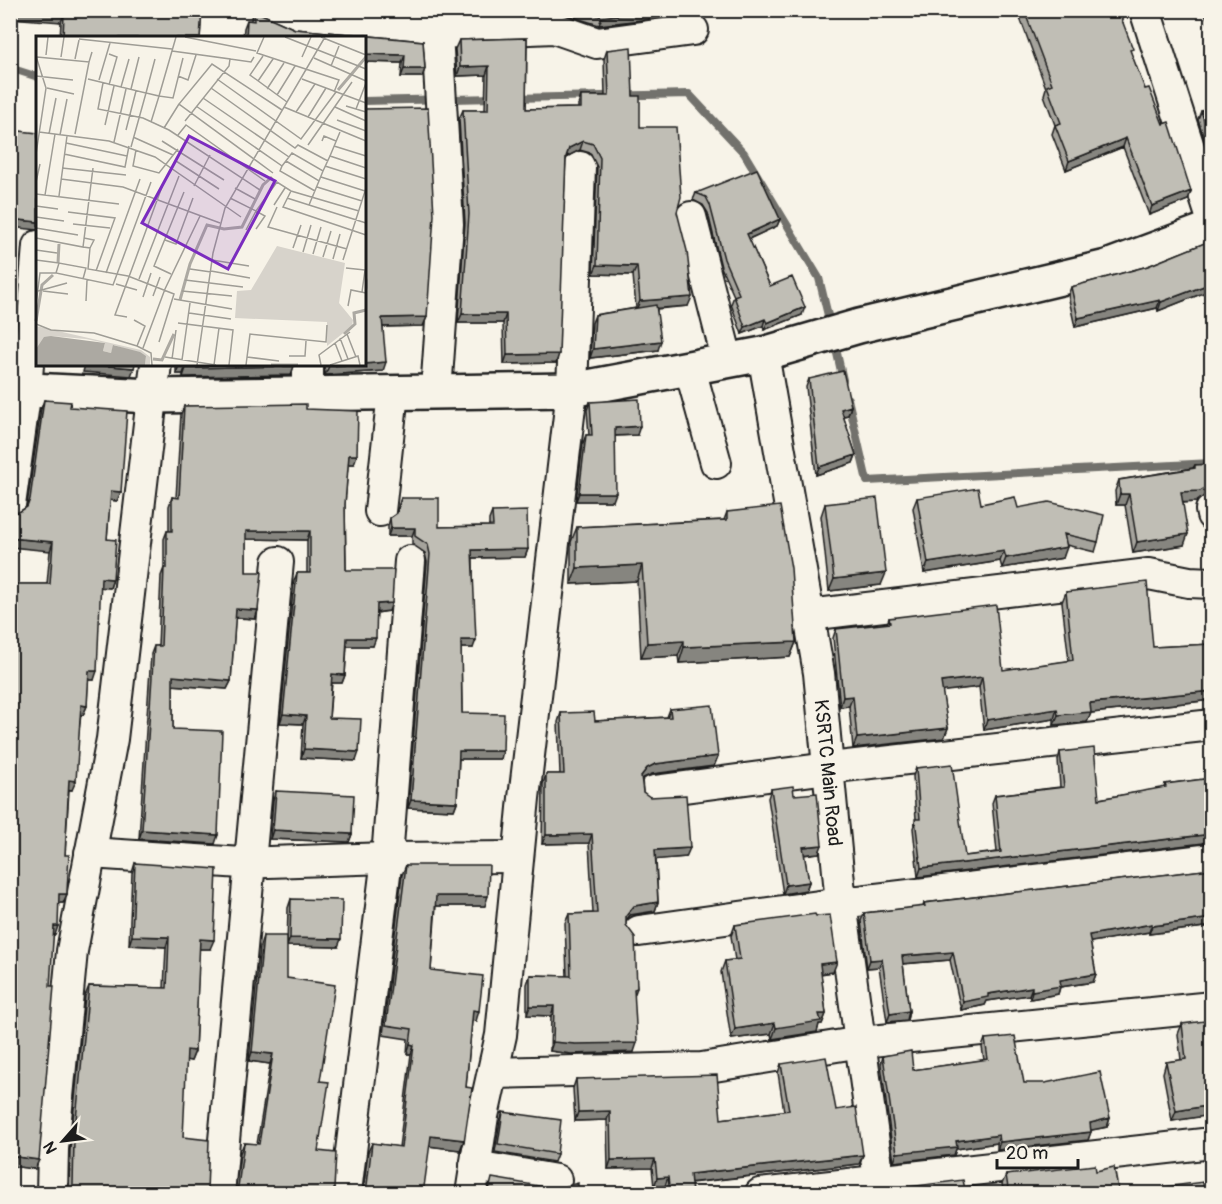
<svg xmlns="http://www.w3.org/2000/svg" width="1222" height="1204" viewBox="0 0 1222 1204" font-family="Pangolin,sans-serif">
<rect width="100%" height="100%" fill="#f7f3e8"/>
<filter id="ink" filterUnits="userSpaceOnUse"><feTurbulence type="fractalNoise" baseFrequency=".0167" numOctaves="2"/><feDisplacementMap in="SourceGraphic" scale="12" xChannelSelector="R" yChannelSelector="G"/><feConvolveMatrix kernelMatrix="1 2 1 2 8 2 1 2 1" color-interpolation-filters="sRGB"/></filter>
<g filter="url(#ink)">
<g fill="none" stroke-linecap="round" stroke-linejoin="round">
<path stroke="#72716c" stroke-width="8" d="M10,68L38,77
M515,98L689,94L744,153L819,278L831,328
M364,101L496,98
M834,340L843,380
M848,399L867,481L1212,463"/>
<g stroke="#1c1c1c" stroke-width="34">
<g id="street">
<path d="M269,10L298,21L437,33L448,224L436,392"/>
<path d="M436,10L437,33L554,28L597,43L693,30"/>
<path d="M1145,10L1212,219"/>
<path d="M691,217L727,359"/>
<path id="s1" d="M763,354L819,673L841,903L881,1194"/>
<path d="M690,369L716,463"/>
<path d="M308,395V364"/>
<path d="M10,505L26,389L38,246"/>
<path d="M1211,510L1212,515"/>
<path d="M380,511L393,393"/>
<path d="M809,615L1149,574L1189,582L1212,583"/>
<path d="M654,791L828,768L1212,725"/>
<path d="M90,853L242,863L387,858L518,857"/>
<path d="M639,931L841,903L1212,859"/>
<path d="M494,1073L702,1068L861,1042L1212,1007"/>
<path d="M475,1166L556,1180"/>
<path d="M346,1192L387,858L410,561"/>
<path d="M52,1194L53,1149L72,951L112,739L156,364"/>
<path d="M219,1194L278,562"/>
<path d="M471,1194L483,1116L501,1035L524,798L572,390L580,167"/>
<path d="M760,1194L1212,1143"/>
</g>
</g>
<g stroke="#1c1c1c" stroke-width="38">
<path id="secondary" d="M10,389L152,396L572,390L763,354L859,326L1107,267L1212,228"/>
</g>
<use href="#street" stroke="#f7f3e8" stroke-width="30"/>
<use href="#secondary" stroke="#f7f3e8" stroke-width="33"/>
</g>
<path fill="#a5a39c" stroke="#1c1c1c" stroke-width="1.5" d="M10,10H202L200,38H60L61,22Z
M252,10H258L259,13L295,29L423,41L425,69L422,77H401L402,63L364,62V38H243L244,28L247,20H251Z
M452,10H652L649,19L599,25L554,11L453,15Z
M1017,10H1122L1123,14L1121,19L1131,54L1145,89L1191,191L1188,200L1149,215L1123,147L1066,170L1052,134L1055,125L1044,95L1046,88Z
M1204,10H1212V34Z
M527,38L526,109L578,108V105L581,96H605L604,59L607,50L633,96L640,127L677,212L688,306L657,309L658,350L590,358L592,323L595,315L636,308L633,275L593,274L597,167L590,153L580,150L566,157L556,363L504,364L503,323H458L465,223L459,119L463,110H485L486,75L457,76L455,49L459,40Z
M1212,107V150L1208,152L1198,119L1201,111Z
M364,109L427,317L423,326L383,327V371L325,375L324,364H364Z
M696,193L780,219L777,226L749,239L770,286L802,315L764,330L763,326L742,334L731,304L734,296L721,267L708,213L703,205L693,200Z
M1212,240V293L1211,290L1158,311L1157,308L1075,327L1068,295L1071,287L1148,266Z
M176,364H294L291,375L183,377V374H176Z
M809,379L851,406L848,415L843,416L856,455L853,463L816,475L806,387Z
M44,400L70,407L121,492L117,501L110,500L107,539L113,579L110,588L100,587L94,680H88L87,706L83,715L81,714L72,790H69L65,855L67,894L63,903H58L55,935H53L35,1169L10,1166V591L13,584H47L50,551L19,512L27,507V505L41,409Z
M590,402L637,435L615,436L613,501H576L583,443L586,435H589L587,410Z
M184,406L306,409L354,464H348L345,504L346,570L389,611L377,613L373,646H347L345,675L342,683H332L329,718L356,761L301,758L303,724L280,723L294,581L297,573H307V540L246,539V572L258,610L255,619L235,618L231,681L227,689L173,685V729L215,844L139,839L151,654L154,646H158L161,576L164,568V539L167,531H169V506L172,497L176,498L181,414Z
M1212,464V493H1208L1196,502L1183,503L1184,545L1133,553L1125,505H1116L1115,491L1119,480L1193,468L1195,465Z
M401,498L439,527L489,526V520L492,512L528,549L525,557L473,558V648H461L462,713L501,759H459L457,802L454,810L408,808L427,562L425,553L412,544V536H388V526L390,518L396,514Z
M917,498L1018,508L1098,542L1095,552L1066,545L1063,558L1002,568L1000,561L924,573L913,508Z
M825,504L881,585L829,591L821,516Z
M727,512L796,642L790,657L679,663L678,656L641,658L637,581L571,584V542L577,527L724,520Z
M1066,592L1153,647L1212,644V700L1091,713L1087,722L1054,725V719L984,730L979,687L942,691L948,728L944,738L853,748L849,706L840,707L833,638L836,629L887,624L889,618L1003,670L1069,661L1062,602Z
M670,709L718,756L714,766L652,774L643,778L642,779L643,792L686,857L656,859L658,902L655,911L630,915L626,921V925L637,988L634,996V1052L571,1054L550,1051L551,1016L527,1015V984L530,975L567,976L565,923L569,914L593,913L589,843L542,844L543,784L546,774H560L558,722L561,713L595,721L667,717Z
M1060,752L1099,799L1164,788L1165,784L1212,778V842L918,877L913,828L916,819L913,776L916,768L965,856L997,852L992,803L995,795L1060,787L1058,760Z
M771,789L794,795L819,853L804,855L809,882L806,890L783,894L768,798Z
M276,791L352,834L349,842L270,839L273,800Z
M135,863L210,949H199L195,1051L191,1061L187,1060L69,1194L70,1150L85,996L89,986L164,988L166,947L129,945L132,873Z
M406,865L485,906H436L431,970L476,1021L472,1020L466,1087L464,1142L460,1152V1150L430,1146L363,1192L368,1152L372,1143L399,1147L411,1054H407L408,1039L383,1035L402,875Z
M1212,869V926L1149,934V932L1090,942L1096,974L1093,982L1060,987L1058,994L1030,999L1029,995L987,1001L985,1005L961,1010L950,960L903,964L909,1011L907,1020L887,1022L879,967L867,968L861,921L864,913L923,907L924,903Z
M291,899L338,947L287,946L288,908Z
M816,916L833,972L821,974L826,1014L822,1024H819L817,1032L772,1039L771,1034L731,1039L721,972L725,961L735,960L731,936L735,925Z
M263,936L287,978L320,1081L318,1151L334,1189L339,1194H235L240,1153L244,1143L257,1144L270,1064L249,1061L260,946Z
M1182,1024L1203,1116L1172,1121L1163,1073L1166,1062L1181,1060L1178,1034Z
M985,1039L1024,1083L1110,1118L1107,1127L1091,1130L1088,1140L997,1150V1143L956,1149L954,1155L894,1162L881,1064L883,1056L913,1070L984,1060L982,1047Z
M781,1064L836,1110L863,1155L859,1164L691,1183L692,1194H666L665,1186L654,1187L652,1168L608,1169L607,1120L575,1121L573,1088L576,1079L721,1119L784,1111L778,1073Z
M503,1112L557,1154L554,1162L495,1152L500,1121Z
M1096,1171L1119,1194H1004L1002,1184L1006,1175Z"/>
<path fill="#86857f" stroke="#1c1c1c" stroke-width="1.5" d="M10,10H20L64,14L61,22L10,18Z
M377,10H420L419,14Z
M455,10H554L453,15Z
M652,10L649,19L599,25L602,17Z
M364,54L405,55L402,63L364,62Z
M489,66L486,75L457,76L460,67Z
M404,69H425L422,77H401Z
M1126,138L1123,147L1066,170L1069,161Z
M583,141L580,150L566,157L569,148Z
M1191,191L1188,200L1149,215L1152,206Z
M10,219L38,222V230L10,227Z
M780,219L777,226L744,241L747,234Z
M597,265L637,266L633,275L593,274Z
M1212,283L1211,290L1158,311L1161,302Z
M692,297L688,306L636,310L640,301Z
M1160,300L1157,308L1075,327L1078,318Z
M805,307L802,315L764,330L767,323Z
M462,314H506L503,323H458Z
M427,317L423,326L379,327L382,318Z
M765,319L763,326L742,334L745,327Z
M10,335H16L12,345L10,344Z
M661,341L658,350L590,358L593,349Z
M559,354L556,363L504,364L507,355Z
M386,362L383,371L325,375L329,366L364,364Z
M85,364L134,368L131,376L83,372Z
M179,365H186L183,374H176Z
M294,366L291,375L183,377L186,368Z
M851,406L848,415L838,417L841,409Z
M640,426L637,435L612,436L615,428Z
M349,455H357L354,464H346Z
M856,455L853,463L816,475L819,467Z
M1212,483V493H1208L1196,502L1177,503L1181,492Z
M111,491L121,492L117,501L108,500Z
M579,493H616L613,501H576Z
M1120,494H1129L1125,505H1116Z
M391,528H415L412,536H388Z
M246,531H310L307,540L243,539Z
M1188,534L1184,545L1133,553L1137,542Z
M10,538L53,542L50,551L10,547Z
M1067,547L1063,558L1002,568L1006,558Z
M528,549L525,557L470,558L472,550Z
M1004,551L1000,561L924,573L928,563Z
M642,565L637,581L571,584L577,568Z
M886,573L881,585L829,591L834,579Z
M101,578L113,579L110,588L97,587Z
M392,603L389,611L374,613L377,604Z
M236,609L258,610L255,619L232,617Z
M347,638H376L373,646H344Z
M461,640H476L473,648H458Z
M684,641L678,656L641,658L647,643Z
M796,642L790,657L679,663L684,647Z
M89,671H97L94,680H85Z
M332,674L345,675L342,683H329Z
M173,676L231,681L227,689L170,685Z
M982,677L979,687L938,692L941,682Z
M1212,691V700L1091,713L1087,722L1054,725L1058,715L1090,703Z
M853,696L849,706L840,707L843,697Z
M81,705L87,706L83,715L78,714Z
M1057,709L1054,719L984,730L987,720Z
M283,714L306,716L303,724L280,723Z
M948,728L944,738L853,748L857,738Z
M304,749L359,752L356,761L301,758Z
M459,751H503L501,759H456Z
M718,756L714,766L652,774L643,778L638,785L641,776L647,768L655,764Z
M69,780L76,781L72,790L66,789Z
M411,800L457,802L454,810L408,808Z
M142,830L218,835L215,844L139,839Z
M273,830L352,834L349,842L270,839Z
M592,834L589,843L542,844L546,835Z
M1212,834V842L918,877L921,868Z
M822,845L819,853L800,855L803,847Z
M690,848L686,857L652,860L655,850Z
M809,882L806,890L783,894L786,885Z
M59,894H67L63,903H55Z
M436,896H488L485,906H433Z
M658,902L655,911L630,915L623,925L626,916L634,906Z
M1212,918V926L1149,934L1152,926Z
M1152,924L1149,932L1086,943L1089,935Z
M54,926H58L55,935H50Z
M132,936L169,937L166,947L129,945Z
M290,938L341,939L338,947L287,946Z
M200,939L214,940L210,949H196Z
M953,952L950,960L900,964L902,956Z
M882,959L879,967L867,968L870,960Z
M837,962L833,972L816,974L820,964Z
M1096,974L1093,982L1060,987L1058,994L1030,999L1032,991L1060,980Z
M1032,987L1029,995L987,1001L985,1005L961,1010L963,1002L988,994Z
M530,1006H554L551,1016L527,1015Z
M473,1010L479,1011L476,1021L469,1020Z
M909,1011L907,1020L887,1022L890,1014Z
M819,1014H826L822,1024H819L817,1032L772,1039L776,1028Z
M775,1023L771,1034L731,1039L735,1029Z
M553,1042L637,1043L634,1052L571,1054L550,1051Z
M410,1044L414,1045L411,1054H407Z
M187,1050L195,1051L191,1061L184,1060Z
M252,1052L273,1054L270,1064L249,1061Z
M1212,1105V1115L1172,1121L1176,1111Z
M610,1111L607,1120L575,1121L578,1112Z
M1110,1118L1107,1127L1087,1131L1090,1123Z
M1091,1132L1088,1140L997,1150L1000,1142Z
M999,1135L997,1143L956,1149L954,1155L894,1162L897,1153L956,1141Z
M431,1136L464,1140L460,1150L428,1146Z
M863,1155L859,1164L687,1183L690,1174Z
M10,1156L39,1160L35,1169L10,1166Z
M655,1159L652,1168L608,1169L611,1160Z
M668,1177L665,1186L654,1187L657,1178Z"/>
<path fill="#c0beb5" stroke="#1c1c1c" stroke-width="1.5" d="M20,10H202L200,38H63L64,14Z
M254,10H258L259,13L295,29L423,41L425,69H404L405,55L364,54V38H246L247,20L254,21Z
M581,10H651L602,17Z
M1024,10H1122L1123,14L1120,15L1133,49L1130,50L1145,89L1149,88L1163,124L1169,122L1191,191L1152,206L1126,138L1069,161L1055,125L1061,123L1047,86L1052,84Z
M527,38L526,109L581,108V96H609L607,50L631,47L633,96H640V127H676L681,197L677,212L687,251L692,297L640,301L637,266L597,265L600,158L593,144L583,141L569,148L566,157L559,354L507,355L506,314H462L469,214L463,110H488L489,66L460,67L459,40Z
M1212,107V143L1201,111Z
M428,108L434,215L427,317L382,318L386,362L364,364V109Z
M10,130L38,133V222L10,219Z
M757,169L780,219L747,234L770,286L792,277L805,307L767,323L765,319L745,327L734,296L739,294L724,259L710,205L706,197L696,193Z
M1212,240V283L1161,302L1160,300L1078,318L1071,287L1148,266Z
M10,283L20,285L16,335H10Z
M656,305L661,341L593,349L595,315Z
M90,364H135L134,368Z
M179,364H294V366L186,368V365H179Z
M328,364H349L329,366Z
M843,371L851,406L841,409L856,455L819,467L809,379Z
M639,399L640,426L615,428L616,493H579L586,435H592L590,402Z
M44,400L71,402L70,407L127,411L121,492L111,491L107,539L116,540L113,579L101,578L97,671H89L87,706L81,705L76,781L69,780L65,855H69L67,891V894H59L58,926H54L50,986H54L39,1160L10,1156V737L13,584H50L53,542L10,538V513L19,512L27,507L30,499Z
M306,404V409L358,411L357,455H349L345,504L346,570H394L392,603L377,604L376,638H347L345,675L332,674L329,718L361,719L359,752L304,749L306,716L283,714L297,573H310V531H246V572H262L258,610L236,609L231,681L173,676V729L222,731L218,835L142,830L154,646H161L164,568H167V531H172V497L179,498L184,406Z
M1212,464V483L1200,491L1181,492L1188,534L1137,542L1129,494H1120L1119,480L1195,468V465Z
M978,488L981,504L1015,497L1018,508L1049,502L1104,515L1098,542L1064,534L1067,547L1006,558L1004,551L928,563L917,498Z
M401,498H439V527L493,526L492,512L527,511L528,549L472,550L476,640H461L462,713L504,714L503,751H459L457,802L411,800L430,554L428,545L415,536V528H391L390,518L397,513Z
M877,498L886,573L834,579L825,504Z
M780,506L791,568L796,642L684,647V641L647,643L642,565L577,568V527L727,520V512Z
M1147,582L1153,647L1212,644V691L1090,703L1091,712L1058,715L1057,709L987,720L982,677L941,682L948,728L857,738L853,696L843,697L836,629L890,623L889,618L996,605L1003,670L1073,660L1066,592Z
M712,705L718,756L655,764L647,768L641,776L643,792L650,797L686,795L690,848L655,850L658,902L634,906L626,916V925L635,937L637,988L634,989L637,1043L575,1044L553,1042L554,1006H530V975L571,976L569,914L597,913L592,834L546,835V774H564L561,713L594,712L595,721L671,717L670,709Z
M1094,748L1099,799L1166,787L1165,784L1212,778V834L921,868L915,819H920L916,768L952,764L965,856L1001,852L995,795L1064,787L1060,752Z
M793,786L794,795L817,793L822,845L803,847L809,882L786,885L771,789Z
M276,791L354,795L352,834L273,830Z
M135,863L217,869L214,940L200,939L195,1051L187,1050L183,1137L209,1140L207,1191L209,1194H69L73,1185L74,1140L89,986L167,988L169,937L132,936Z
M406,865H489L488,896H436L431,970L483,976L479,1011L473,1010L466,1087L472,1088L464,1142V1140L431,1136L423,1194H362L367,1185L372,1143L401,1147L414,1045L410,1044L412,1029L386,1025Z
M1212,869V918L1152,926V924L1089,935L1096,974L1060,980L1061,986L1032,991V987L988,994V997L963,1002L953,952L902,956L909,1011L890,1014L882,959L870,960L864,913L925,906L924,903Z
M291,899L342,900L341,939L290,938Z
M815,914L816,916L830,915L837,962L820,964L826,1014H819L821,1021L776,1028L775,1023L735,1029L725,961L740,959L735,925Z
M263,936H287V978L335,985L320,1081L329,1082L318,1151L336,1153L334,1189L339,1194H237L244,1143L259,1144L273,1054L252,1052Z
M1212,1020V1105L1176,1111L1166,1062L1186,1059L1182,1024Z
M1015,1036L1024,1083H1045L1100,1072L1110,1118L1090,1123L1091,1132L1000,1142L999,1135L956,1141L957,1147L897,1153L883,1056L911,1051L913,1070L988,1059L985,1039Z
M826,1057L836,1110L856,1107L863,1155L690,1174L692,1194H670L668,1177L657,1178L655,1159L611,1160L610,1111L578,1112L576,1079L717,1075L721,1119L789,1110L781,1064Z
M503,1112L561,1120L557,1154L498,1144Z
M1095,1165L1096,1171L1114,1167L1119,1194H1009L1006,1175Z
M492,1178L556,1189L578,1183V1194H488Z
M963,1180L966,1194H899L901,1188Z
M1203,1182L1205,1194H1166L1165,1187Z"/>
</g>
<g text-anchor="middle" stroke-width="4.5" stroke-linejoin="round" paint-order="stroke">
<g font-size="20" fill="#1c1c1c" stroke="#f7f3e8">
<text dy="7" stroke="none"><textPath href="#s1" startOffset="424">KSRTC Main Road</textPath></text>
</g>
</g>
<g transform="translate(36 36)">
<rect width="330" height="330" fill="#f7f3e8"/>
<path d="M241,210L309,227L303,267L317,284L316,290L291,310V286L199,282L201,255L215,254Z" fill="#d7d3cb"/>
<path d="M0,290L105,314L114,321V329H109L110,320L78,309L75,317L67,315L69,307L50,303L15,300L0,313Z" fill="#d7d3cb"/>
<path d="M15,300L69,307L67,315L75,317L77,309L104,316L110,320L109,329H0V313L8,301Z" fill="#aca9a2"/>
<path fill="none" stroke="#aca9a2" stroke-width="3" d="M302,54L330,21M22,227L23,208M144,264L154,228L171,189L188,193L206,191L227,149L236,141M0,285L6,249L17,239M308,298L319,288L318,277L330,274M117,323L126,324L138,298M235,329H262"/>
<path fill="none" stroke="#9f9d96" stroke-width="1.5" d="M149,1L220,15M228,1L221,17L303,44L298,56M249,1L330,33M285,1L330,19M43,3L136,13M136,15L194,23L193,30L149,85M73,18L81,21L73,49M10,19L12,1M0,20L10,52L0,118M227,20L214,39L251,66M1,21L53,26L56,16M25,21L28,1M266,21L275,1M278,22L330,45M39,23L43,4M119,23L110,57L123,60L140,1M194,23L215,26L218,21M295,30L303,10M0,40L37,44M142,40L152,44L160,19M52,43L110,57L95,111M181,43L265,103L300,56M266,43L330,67M63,44L74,7M222,45L237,23M67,47L62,73L107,82L133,94L224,154M85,51L93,23M11,52L38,58M175,52L259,112L262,109L292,125M95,53L103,21M231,53L248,27M241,59L259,30M167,62L253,121M160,70L246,130L244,135L279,155M310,70L330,76M248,71L330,105M299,71L330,85M320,73L330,47M260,76L279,48M272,81L290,52M301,84L330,95M115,86L123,60L137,62L147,22M69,89L78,50M128,92L143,68M90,94L100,55M3,96L73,105L119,121L205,181M13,98L20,62M39,98L53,26M24,99L31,63M142,99L150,89L229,145M97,101L137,119M126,105L188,144M286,105L288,100L300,105M78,106L90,53M30,107L91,120M272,109L316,46M298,110L330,120M100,114L97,130L123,137L142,113M28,118L89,131L93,110M294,120L304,96M140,125L183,153M250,125L283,145L287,135M246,130L256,117L287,135L294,120L330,132M289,130L330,143M26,132L90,139M237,137L143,68L176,28L246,74M285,141L329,155M25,143L87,151L184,187M283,145L273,169L330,187M0,146L4,128M158,150L174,119M281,151L326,165M199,152L219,163M255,155L247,171L330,199M0,158L83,168M9,159L19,98M23,160L31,100M194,162L220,175L241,146L255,155L323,175M251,162L273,169M238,169L249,152M0,170L22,173M241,171L232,191L311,213M32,176L79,182L60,235M0,181L28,185M37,188L74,192M0,192L42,199M210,194L220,175L229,180L220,193M0,202L47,211L57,132M48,202L58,204L54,212M129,204L140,208L157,162M47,211L54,212L52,233L92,240L138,258L123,306M257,212L265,189M0,214L21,217M267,216L275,189M277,218L285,191M287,221L295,195M297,223L304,198M0,224L23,227M176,224L213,230M307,224L330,152M310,232L329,234M154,233L175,236M175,235L214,242M70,237L104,143M135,238L118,230L148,156M47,243L50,232L23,227L20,237L77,249L115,146M103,243L143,140M149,244L207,251M80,248L101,254M2,255L31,247M7,255L32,258M146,255L196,260M326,256L329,234M117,260L124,241M107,261L115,237M138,263L196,273M50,265L51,244M0,268L4,237H20M312,270L315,254L330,257M153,277L195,283M91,281L79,279L127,148M98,284L109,290L101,310M142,287L197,294L193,329M0,288L15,294L58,297L101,310L115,317L116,329M311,298L320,321M304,302L312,323M299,307L306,325M107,312L129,253L164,180M253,320H269L270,305M129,321L180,329M211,321L243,325M136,323L140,294M146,324L154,267M161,329L177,217L189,172L289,1M178,329L183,292M210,329L214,298L290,306L291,289M285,329L283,319L314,296M294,329L322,320L324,329"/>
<path fill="#7b2cbf" fill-opacity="0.15" stroke="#7b2cbf" stroke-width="3" d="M153,100L239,145L192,233L106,187Z"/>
<rect width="330" height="330" fill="none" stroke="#1c1c1c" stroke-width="3"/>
</g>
<rect width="1222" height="1204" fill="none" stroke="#f7f3e8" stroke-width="36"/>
<rect x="18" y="18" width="1186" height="1168" fill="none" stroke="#1c1c1c" stroke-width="2" filter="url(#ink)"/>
<g transform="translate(63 1141) rotate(242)" stroke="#f7f3e8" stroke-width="4.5" paint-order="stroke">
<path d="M0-4.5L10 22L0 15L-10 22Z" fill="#1c1c1c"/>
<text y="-9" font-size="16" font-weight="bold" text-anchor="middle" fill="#1c1c1c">N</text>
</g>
<path d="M997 1159v9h81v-9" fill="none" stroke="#1c1c1c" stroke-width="3"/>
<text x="1006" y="1159" font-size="18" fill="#1c1c1c" stroke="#f7f3e8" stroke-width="4.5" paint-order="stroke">20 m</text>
</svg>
